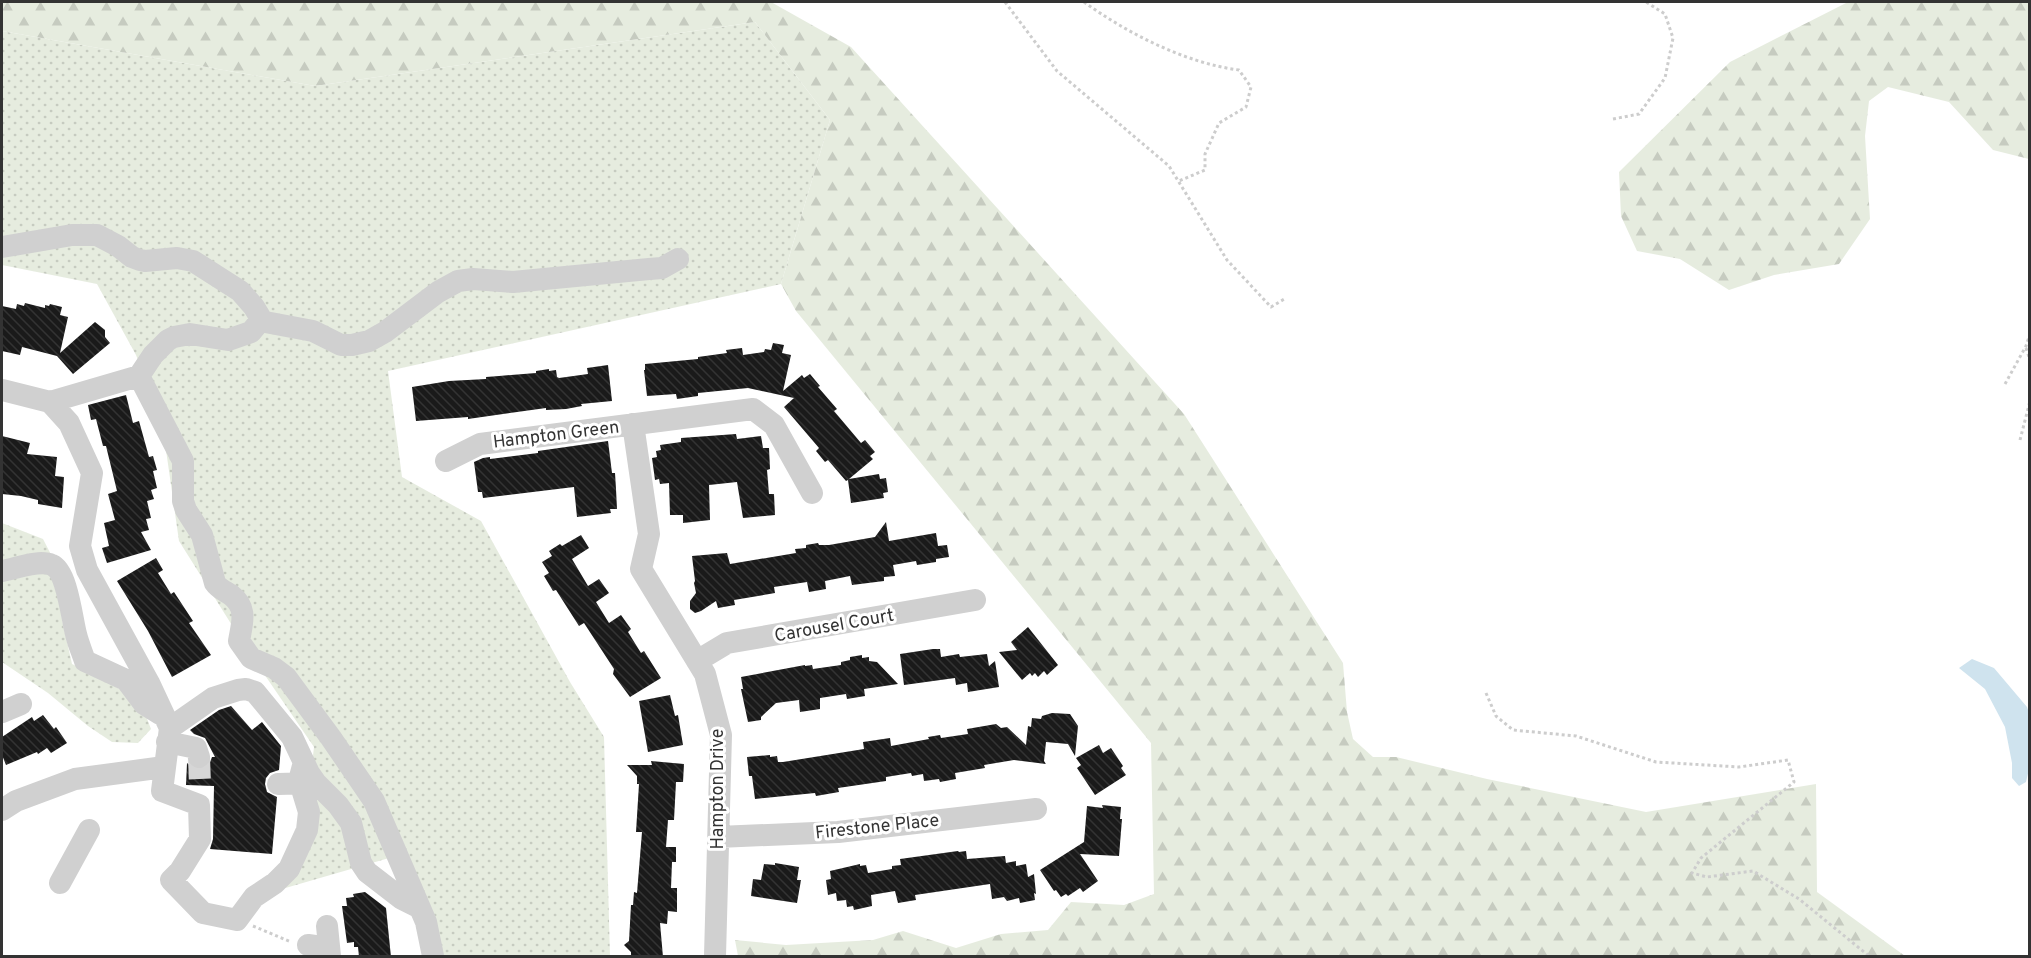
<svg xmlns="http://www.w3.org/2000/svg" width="2031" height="958" viewBox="0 0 2031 958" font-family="Overpass,sans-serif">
<defs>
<pattern id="grass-dots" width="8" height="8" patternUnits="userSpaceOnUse" patternTransform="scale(1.5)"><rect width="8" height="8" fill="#e6ecdf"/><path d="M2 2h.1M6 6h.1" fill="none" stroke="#c6cbc0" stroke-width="1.8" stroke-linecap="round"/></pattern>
<pattern id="forest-firs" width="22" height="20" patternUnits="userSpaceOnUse" patternTransform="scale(1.5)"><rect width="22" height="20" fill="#e6ecdf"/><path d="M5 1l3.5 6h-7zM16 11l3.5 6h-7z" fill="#c6cbc0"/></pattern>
<pattern id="building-back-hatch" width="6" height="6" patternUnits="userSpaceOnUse" patternTransform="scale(1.5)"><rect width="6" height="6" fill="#1a1a1a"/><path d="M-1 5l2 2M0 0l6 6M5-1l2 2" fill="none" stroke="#333"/></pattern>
</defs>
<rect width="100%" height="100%" fill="#fff"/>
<path fill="url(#grass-dots)" d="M755,22L830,120L781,284L388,371L402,477L481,521L570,682L604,737L610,956H428L396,856L282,889L309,790L314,747L245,646L179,541L162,422L136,355L97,284L2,265V31L315,86Z
M2,523L43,539L59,570L62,620L72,664L107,681L141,703L151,729L138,743L112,742L88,726L48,693L2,662Z"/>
<path fill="url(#forest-firs)" d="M2,2H771L851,47L1184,414L1343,663L1347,712L1353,739L1373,757H1396L1487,779L1646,812L1816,784L1817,892L1905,956H738L735,940L786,945L873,940L903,931L956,948L1001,934L1048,930L1071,902L1124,905L1154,894L1151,743L796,311L781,284L830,120L755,22L315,86L2,31Z
M1848,2H2029V159L1993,150L1949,102L1888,87L1869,101L1865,136L1870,219L1839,264L1774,275L1729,290L1680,259L1637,251L1621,216L1619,172L1730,62Z"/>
<path fill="#cfe3ee" d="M1972,659L1994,668L2027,707L2030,716V765L2026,782L2019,786L2012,778V763L2005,727L1985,689L1959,668Z"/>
<path fill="url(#building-back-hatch)" d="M25,303L45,308V305L49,306L50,304L62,307L60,315L68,317L60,353L95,322L105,330V337L110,343L73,374L57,356L22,347L20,355L2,351V306L16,309L17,304L24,306Z
M773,343L784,345L782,353L791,355L783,391L802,375L804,378L810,374L820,386L818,387L837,409L834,411L861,443L865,440L875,452L870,456L873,459L849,479L879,474L880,479L886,478L888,492L883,493L884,498L851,503L848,480L846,481L828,460L825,462L816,451L819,448L784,407L794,398L748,388L698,393V396L677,399L676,394L647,396L644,370H645V364L698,359V357L727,353L726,350L742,348L743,355L764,352L765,349L771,350Z
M608,365L612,401L581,404L582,406L566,409L546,410V408L468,419V417L416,421L412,387L449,381L486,379V377L499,376L536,373V371L549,369V371L556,370L557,377L559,378L588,374L587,368Z
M126,395L133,423L139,421L149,457L153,456L157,470L153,471L157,488L151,490L154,499L147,501L151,518L146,519L149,530L141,532L151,550L107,563L102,548L109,546L104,523L115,520L108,494L117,491L106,446H103L96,419L91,420L88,405Z
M736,434L737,439L761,436L763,448H769L770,469L767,470L769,494H774L775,515L743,518L737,482L709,485L710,520L683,523V515H670L669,483L660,484L659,479L655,480L652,458L657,457L656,451L661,450L660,445L681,442V438Z
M2,436L30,443L27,454L57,457L55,476L64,477L62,508L38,504V500L21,496L2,494Z
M608,441L612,473H615L616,489L617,509H610L611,513L577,517L574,487L483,498L482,492H478L474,462L483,458L490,457V459L538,453V451Z
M886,522L889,541L936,533L938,546L947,545L949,557L936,559V562L917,565L916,561L893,565L895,576L884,577V581L852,585L850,576L825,581L826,589L809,592L807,582L774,587L775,593L734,600L735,605L718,608L716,601L701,611L695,613L690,609V601L696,593L694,583L695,581L692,556L727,553L730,564L796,553L795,549L806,548V545L818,543L819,545H829L875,537Z
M581,535L589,548L572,559L588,586L599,579L609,593L596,602L609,623L621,615L631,629L628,632L641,653L644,651L661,678L630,697L613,674L614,669L584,623L579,626L556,590L553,591L544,576L549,573L542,562L552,556L549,551L560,544L562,546Z
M156,558L163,570L158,573L171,594L174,592L193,621L189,623L211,655L172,677L148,631L117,581Z
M1028,627L1058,665L1047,675L1044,671L1038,677L1035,673L1032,676L1030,673L1022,680L999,652L1017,650L1011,642Z
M933,649H940L941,657L959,654L960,657L987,654L989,666L995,661L999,687L968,692L967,683L956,685L955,678L904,685L900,654Z
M862,655V658L869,657V661L877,662L898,684L864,689L865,696L847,699L846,694L820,698V709L800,712L799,700L776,703L761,717V720L748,722L741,689H743L741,677L805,665V666L812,665L813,669L841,665V662L850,660V657Z
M670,695L675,716L678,715L683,745L648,752L639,701Z
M231,706L252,730L262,722L281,746L279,770L270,773L266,778L265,784L267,792L277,797L272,854L210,849L213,839L214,786L186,785L187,763L196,770H203L209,765L212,757H215L205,738L194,734L190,730L219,710Z
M1052,713L1070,714L1078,726L1075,756L1068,744L1046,742L1044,761L1046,764L1014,760L984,765L985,768L955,773L956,779L940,782L939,779L924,781L923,774L912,776L911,773L886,777V781L838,788L839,792L816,796L815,793L755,799L752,776H749L747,757L770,755V757L777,756L778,762H783L864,749L863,742L890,738L891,746L929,739L928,737L940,735L941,738L968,734L967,729L996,724L1001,728L1007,727L1026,745L1028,726L1031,727L1032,718L1041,719L1042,716Z
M43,715L54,729L56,727L67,743L51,753L47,748L38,754L37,752L6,765L2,755V737L32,717L34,721Z
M1099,745L1103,753L1111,748L1123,766L1121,768L1126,775L1095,795L1077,768L1081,765L1076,758Z
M651,761L684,764L683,782H676L674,820H668L666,847H676V862H672L671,888H677V912L668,911L667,924L660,923L663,957H631V952L624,945L629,941L631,905H633L634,892L637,893L642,832H636L639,784H637V776L627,765H652Z
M1102,805L1121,807L1120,819H1122L1119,856L1080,854L1098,881L1083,892L1080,888L1068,896L1066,894L1061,897L1056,890L1054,891L1040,870L1084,842L1087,806L1103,808Z
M958,851L959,852L966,851L967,859L1005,856L1006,863L1016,861V866L1026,864L1028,877L1034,874L1036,894L1034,893L1035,900L1020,903L1019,898L1007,901L1004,897L992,899L990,884L915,895L916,900L898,903L895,891L871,895L872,906L854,910L853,906L847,907L846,900L837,901L836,893L828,895L826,880L831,879L830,871L860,864V866L866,865L868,873L892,869V866L901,865L900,859Z
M775,863L799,867L797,880H801L797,903L751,896L753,879L761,880L764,864L775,865Z
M365,892L386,908L391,957H359L358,947H354V942L347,943L342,906H347L346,898L354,897L353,894Z"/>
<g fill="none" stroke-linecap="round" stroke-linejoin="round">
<path stroke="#d6d6d6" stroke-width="22" stroke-dasharray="22 11" stroke-linecap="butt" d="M199,757L200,785"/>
<path stroke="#cdcdcd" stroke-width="3" stroke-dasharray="3 3" stroke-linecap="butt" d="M1005,2L1057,71L1169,166L1227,260L1271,307L1286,298
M1084,2C1127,33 1185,63 1239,70L1251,87L1246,107L1219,123L1205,154V170L1179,181
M1613,119L1639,114L1665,78L1673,38L1665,14L1646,2
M2026,348L2030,360
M2005,384L2026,346L2030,334
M2020,440L2030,401
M1486,693L1496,716L1513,730L1576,736L1656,762L1739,767L1788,760L1794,782L1701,858L1692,873L1707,877L1753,871L1799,899L1869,956
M253,926L291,942"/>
<path stroke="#d0d0d0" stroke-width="22" d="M2,247L72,235H97L118,246L132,257L140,260L145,261L177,258L193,261L240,291L254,307L260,317V321L251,332L228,340L190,334L174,337L168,340L153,355L139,376L50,402L2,390
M260,321L313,331L341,345H352L369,341L385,332L438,292L458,281L473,279L513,282L649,269L662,268L678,259
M139,376L183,461V501L186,510L202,535L215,583C219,589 225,591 231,595C248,608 242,623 239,641L251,658L274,668L286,677L331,738L374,801L426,922L433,956
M50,402L69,423L92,473L80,546L87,570L149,683L170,728L162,791L199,805L200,839L180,871L171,880L203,913L237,920L254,897L275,883L289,869L307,830L309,812L302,789L300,777L304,762
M633,424L649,534L641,569L705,674L721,735L715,956
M446,461L480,444L753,409L774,425L812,493
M2,571C16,569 38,559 52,565C67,571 72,619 76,634C78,643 82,652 85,661L126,680L144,704L160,714
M697,661L727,643L975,600
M2,712L21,704
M170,728L213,698L238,690L246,689L255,692L292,737L309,773L316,783L338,805L351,823L361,863L367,872L402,899L420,908
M167,742L196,748L199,757
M278,784L315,783
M2,810L16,801L75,779L164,767
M718,837L838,832L1036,809
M60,883L89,830
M327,926L330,956
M308,945L329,948"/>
</g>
<g text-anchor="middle" stroke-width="6" stroke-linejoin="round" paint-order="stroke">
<g font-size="18" fill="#333" stroke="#fff">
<text transform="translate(556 434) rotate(-7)" y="6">Hampton Green</text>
<text transform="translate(834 625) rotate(-10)" y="6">Carousel Court</text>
<text transform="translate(717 789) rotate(-90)" y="6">Hampton Drive</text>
<text transform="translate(877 826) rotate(-6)" y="6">Firestone Place</text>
</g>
</g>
<rect width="2031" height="958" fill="none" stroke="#333333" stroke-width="6"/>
</svg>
